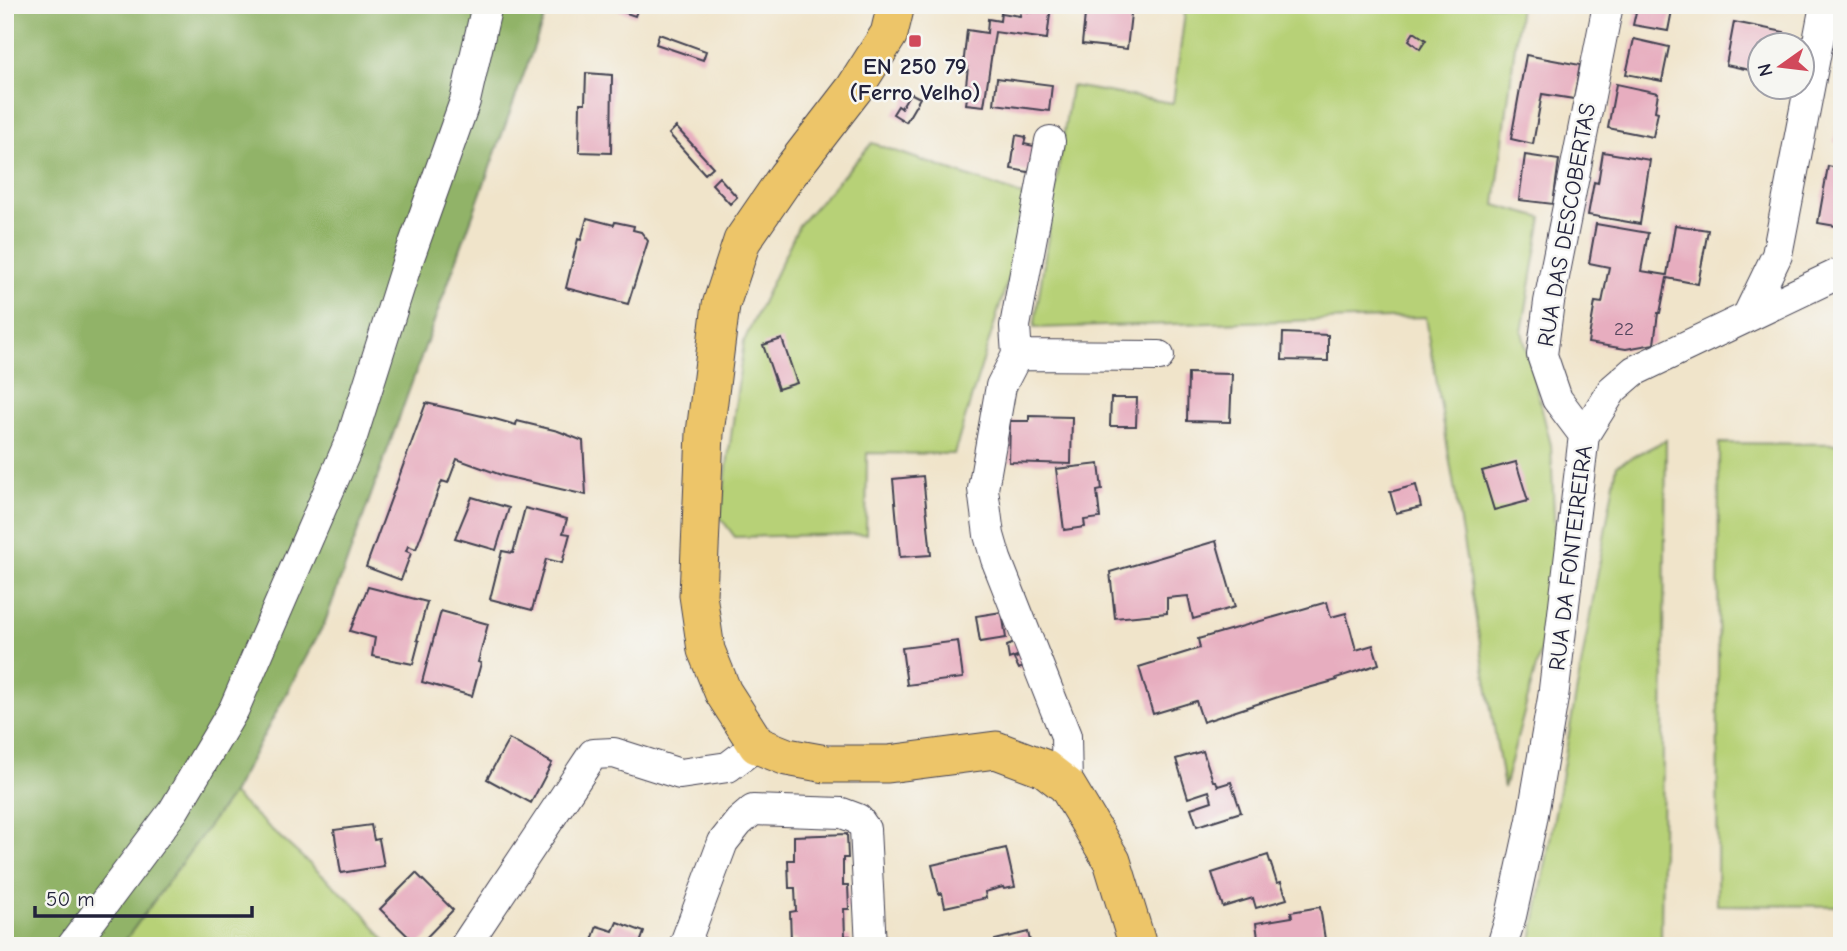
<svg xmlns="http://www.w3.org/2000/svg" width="1847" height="951" viewBox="0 0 1847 951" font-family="'Comic Neue',sans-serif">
<rect width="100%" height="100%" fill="#f6f6f2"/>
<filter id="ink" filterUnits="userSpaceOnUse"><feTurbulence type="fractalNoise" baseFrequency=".0143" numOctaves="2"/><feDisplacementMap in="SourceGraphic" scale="14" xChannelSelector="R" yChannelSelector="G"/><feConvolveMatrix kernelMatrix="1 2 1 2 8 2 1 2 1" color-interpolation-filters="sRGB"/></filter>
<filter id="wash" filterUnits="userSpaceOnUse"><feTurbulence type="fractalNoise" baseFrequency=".00686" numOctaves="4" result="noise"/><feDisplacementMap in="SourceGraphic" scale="28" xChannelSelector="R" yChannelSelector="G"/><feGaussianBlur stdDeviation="1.57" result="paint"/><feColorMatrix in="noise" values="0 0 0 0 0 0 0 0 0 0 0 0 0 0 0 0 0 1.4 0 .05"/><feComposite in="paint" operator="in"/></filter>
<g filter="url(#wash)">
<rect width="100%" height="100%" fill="#f0e4ca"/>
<path fill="#b7d177" stroke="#6c7a59" stroke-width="2" d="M1186,5H1520L1495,205L1542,218L1522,332L1551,445L1557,588L1504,788L1426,317L1034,328L1071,86L1173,103Z
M872,143L1033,199L954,454L867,453L866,534L735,537L720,517L744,341L799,225Z
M1666,440L1661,946H1531L1617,465Z
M1719,443L1842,444V906L1717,905Z
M232,794L363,912L389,946H121Z"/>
<path fill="#91b368" stroke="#5a6a52" stroke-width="2" d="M5,5H549L325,622L232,794L121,946H5Z"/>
<g id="blocks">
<path fill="#e7adbf" d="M616,5H630L638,8L635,16L615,9Z
M1032,5H1051L1047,39L995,32L984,106L966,104L969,85H966L968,67H963L967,30L987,33L988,19L1000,21L1001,13L1020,16L1021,10L1031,12Z
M1086,5H1132L1127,49L1082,44Z
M1633,5H1673L1668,31L1633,25L1636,12L1632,11Z
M1734,22L1784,32L1781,46H1759V72L1726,65Z
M1414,32L1426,40L1420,49L1409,40Z
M659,34L706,51L703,60L656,44Z
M1634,39L1669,47L1662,81L1626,74Z
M1526,55L1580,65L1574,99L1542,94L1533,144L1511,139Z
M586,73L612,75L611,153L579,152L580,103H585Z
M997,78L1052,85L1049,111L994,104Z
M1616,84L1658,93L1655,111L1658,112L1653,137L1608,128Z
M910,93L920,98L906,122L893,114L898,106L901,108Z
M1840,105H1842V144L1834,142Z
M676,127L713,167L705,174L669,134Z
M1016,135L1026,137L1024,144L1044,148L1040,174L1011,169Z
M1603,152L1650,160L1640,224L1588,215L1594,182L1598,183Z
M1525,155L1559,160L1553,204L1519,200Z
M1828,166L1842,169V227L1818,223Z
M719,177L737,197L730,204L712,184Z
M587,218L614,225L615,222L634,226L633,230L641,232L648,241L628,304L566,288L578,239L581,240Z
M1596,224L1648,233L1641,271L1667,275L1675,225L1708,230L1698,284L1667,278L1660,313H1658L1654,344L1626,349L1588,343L1595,302L1602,303L1609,267L1589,263Z
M1283,333L1328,335V361L1282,360Z
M782,339L797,383L778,389L763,345Z
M1188,373L1232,374L1230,422L1187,421Z
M1111,398H1137L1136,426H1110Z
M426,403L495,419L516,425L517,421L558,431L583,441L586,495L504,476L457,459L448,483L442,481L416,549L408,546L406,551L411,553L401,580L366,567Z
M1029,416L1072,417L1071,464L1009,462L1010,421H1029Z
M1516,462L1528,501L1494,510L1482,471Z
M1099,464L1102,490L1097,491L1100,518L1084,520L1085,527L1064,530L1056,469Z
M923,476L931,555L900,557L893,479Z
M1416,485L1421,507L1396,513L1390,492Z
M472,497L509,508L496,550L455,538Z
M525,508L567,519L563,533L570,534L562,563L546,559L532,610L490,599L502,551L513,553Z
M1216,541L1235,607L1193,619L1188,596L1167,598V613L1115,618L1110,572Z
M368,587L427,602L417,640L419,641L413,664L372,656L375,638L350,631Z
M1327,602L1331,617L1346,613L1356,650L1373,645L1379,664L1336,678L1337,680L1287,694L1203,722L1196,701L1153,714L1139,667L1200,648L1198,639Z
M441,611L488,624L478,662L481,663L472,696L422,682Z
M1002,612L1006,638L980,642L976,616Z
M1022,640L1032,663L1019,669L1014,659L1018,657L1017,656L1009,659L1007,646Z
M958,641L963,678L907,685L902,648Z
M509,739L552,763L531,803L487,779Z
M1203,751L1213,781H1216L1218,786L1231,782L1241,812L1197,826L1191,808L1212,801L1209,791L1188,798L1176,759Z
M371,825L374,840L379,839L384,866L341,873L334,830Z
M847,834L848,858H843V885H848L849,909H844L845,936H850L851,946H797V939L791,940L790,912L796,911L795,888H789L788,860H794V836Z
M1006,848L1015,887L1004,889L1003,887L985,892L986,898L945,907L942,893L939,894L932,865Z
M1268,855L1277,883L1281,882L1287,899L1256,908L1253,898L1223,907L1212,873Z
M416,873L453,910L418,946L380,909Z
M1320,907L1326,946H1259L1256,923L1292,917L1291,912Z
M617,922L644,932L639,946H590L597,926L613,931Z
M1028,932L1031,946H996L995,940Z"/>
</g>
</g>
<g filter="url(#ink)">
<use href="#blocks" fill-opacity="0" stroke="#413f50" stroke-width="2"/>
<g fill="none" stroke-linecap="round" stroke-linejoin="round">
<g stroke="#413f50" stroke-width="32">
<path id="minor" d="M1748,315L1777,255L1825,5
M1017,355L1015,326L1050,141
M1584,435L1557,399L1542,355L1549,302L1608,5
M1067,786L1066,736L996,559L989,535L983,489L1001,386L1017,355L1159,356
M72,946L174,810L234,709L352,437L406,266L465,101L487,5
M465,946L593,754L614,753L680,774L728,767L757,745
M684,946L723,842L739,822L753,810L842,813L858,819L865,829L871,946
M1502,946L1511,916L1532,820L1553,698L1584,435L1612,390L1634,371L1842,272"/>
</g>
<g stroke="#413f50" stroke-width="39">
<path id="major" d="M896,5L889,34L854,89L786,177L742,241L721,305L705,433L698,595L706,650L723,692L757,745L787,757L826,764H888L996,750L1044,768L1067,786L1112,861L1138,946"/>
</g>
<use href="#minor" stroke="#fff" stroke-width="30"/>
<use href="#major" stroke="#edc569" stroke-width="37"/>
</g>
</g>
<rect fill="#d1495b" stroke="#f6f6f2" stroke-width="2.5" x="908" y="34" width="14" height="14" rx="3.5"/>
<g text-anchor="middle" stroke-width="5" stroke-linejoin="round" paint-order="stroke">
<g font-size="19" fill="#53455c">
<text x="1624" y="335">22</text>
</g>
<g font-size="23" font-weight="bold" fill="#22223b" stroke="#f6f6f2">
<text x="915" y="74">EN 250 79<tspan x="915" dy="26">(Ferro Velho)</tspan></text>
</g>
<g font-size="23" fill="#22223b" stroke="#f6f6f2">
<text transform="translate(1566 225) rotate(-80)" y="8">RUA DAS DESCOBERTAS</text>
<text transform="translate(1570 558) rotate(-83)" y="8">RUA DA FONTEIREIRA</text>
</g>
</g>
<rect width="1847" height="951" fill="none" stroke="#f6f6f2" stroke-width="28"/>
<g transform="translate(1781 66) rotate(256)"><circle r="33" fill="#f6f6f2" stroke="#a1a1a9" stroke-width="2"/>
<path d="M0-5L12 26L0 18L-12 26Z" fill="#d1495b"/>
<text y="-10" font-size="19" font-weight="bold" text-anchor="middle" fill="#22223b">N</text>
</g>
<path d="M35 906v10h217v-10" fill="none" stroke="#22223b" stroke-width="3.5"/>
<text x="46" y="906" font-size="21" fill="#22223b" stroke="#f6f6f2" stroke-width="5" paint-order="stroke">50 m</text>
</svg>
